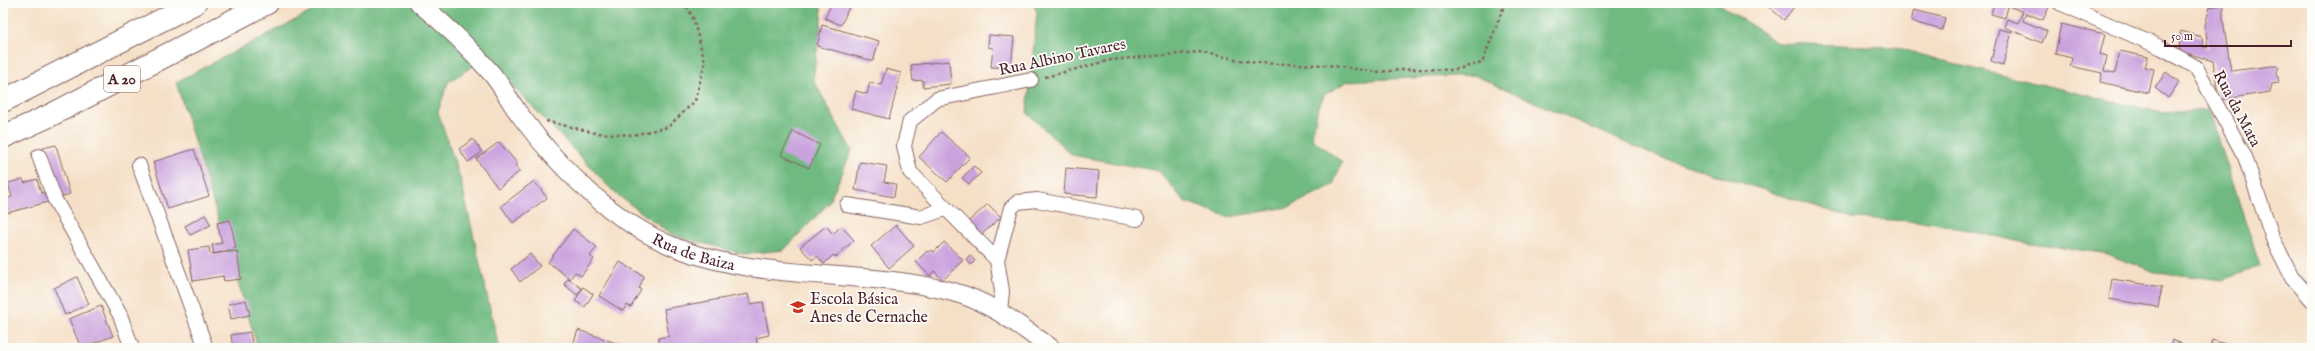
<svg xmlns="http://www.w3.org/2000/svg" width="2315" height="351" viewBox="0 0 2315 351" font-family="'IM FELL English',serif">
<rect width="100%" height="100%" fill="#fdfcf7"/>
<filter id="ink" filterUnits="userSpaceOnUse"><feTurbulence type="fractalNoise" baseFrequency=".025" numOctaves="2"/><feDisplacementMap in="SourceGraphic" scale="8" xChannelSelector="R" yChannelSelector="G"/><feConvolveMatrix kernelMatrix="1 2 1 2 8 2 1 2 1" color-interpolation-filters="sRGB"/></filter>
<filter id="wash" filterUnits="userSpaceOnUse"><feTurbulence type="fractalNoise" baseFrequency=".012" numOctaves="4" result="noise"/><feDisplacementMap in="SourceGraphic" scale="16" xChannelSelector="R" yChannelSelector="G"/><feGaussianBlur stdDeviation="0.9" result="paint"/><feColorMatrix in="noise" values="0 0 0 0 0 0 0 0 0 0 0 0 0 0 0 0 0 1.4 0 .05"/><feComposite in="paint" operator="in"/></filter>
<g filter="url(#wash)">
<rect width="100%" height="100%" fill="#f5e0c7"/>
<path fill="#6fba81" stroke="#5c6c56" d="M328,3H820L822,14L813,79L852,151L828,204L784,250L743,254L672,235L615,193L486,58L448,82L438,112L461,181L499,348H258L176,82Z
M1033,3H1718L1778,43L1896,47L1949,63L2163,113L2209,110L2260,266L2222,280L2155,272L2104,253L2030,244L1930,222L1852,218L1651,154L1474,75L1348,81L1324,95L1317,112L1312,139L1342,162L1333,185L1289,207L1229,217L1184,201L1159,171L1072,155L1027,113L1037,12Z"/>
<g id="blocks">
<path fill="#caa3de" d="M832,3H851L841,25L825,18Z
M1764,3H1797L1784,20Z
M1994,3H2009L2005,18L1991,14Z
M2010,3H2051L2043,20L2026,13L2023,21L2047,31L2042,43L2004,27L2007,19L2018,23L2023,12L2009,6Z
M2223,5V20L2231,71L2271,66H2279L2277,72L2279,83L2272,84L2270,92L2219,100L2213,61L2180,51L2179,40L2181,31L2202,37L2203,47L2208,48L2205,25L2210,7Z
M1914,10L1945,18L1942,30L1911,21Z
M2061,24L2105,34L2100,54L2107,56L2104,71L2115,73L2120,51L2148,57L2145,67L2154,69L2149,93L2100,82L2102,73L2070,66L2072,58L2055,54Z
M822,25L879,41L873,61L817,46Z
M1999,29L2012,32L2003,65L1991,61Z
M989,35L1014,37L1011,68L991,67L993,48L988,47Z
M949,61L951,84L923,87V80L913,81L911,65Z
M886,69L901,73L889,119L851,109L856,91L867,94L870,82L881,85Z
M2166,72L2179,82L2168,98L2155,88Z
M793,131L820,145L809,168L781,155Z
M941,132L970,157L947,182L919,157Z
M473,139L482,152L468,162L459,149Z
M499,142L517,163L515,165L520,171L498,188L476,159Z
M56,145L70,194L57,198L43,148Z
M194,149L209,196L168,209L153,162Z
M860,162L887,166L884,182L896,184L894,197L855,190Z
M974,166L981,173L969,184L962,178Z
M1066,168L1099,171L1097,197L1064,194Z
M23,179L24,183L37,179L41,193L49,191L52,201L3,214V200L12,197L8,183Z
M534,181L547,198L513,223L501,206Z
M988,204L1001,217L982,234L969,221Z
M205,215L211,225L190,235L185,226Z
M230,220L236,248L214,254L212,245L222,243L217,223Z
M896,225L914,246L889,268L871,246Z
M826,226L833,234L841,226L854,240L836,257L833,255L824,264L817,256L812,260L800,247Z
M573,229L597,247L590,256L594,259L581,276L575,272L570,279L548,262Z
M944,242L963,260L943,280L934,271L930,276L916,262L927,251L929,252L932,250L934,252Z
M209,247L210,254L237,251L241,279L224,281L223,276L193,281L188,250Z
M530,254L540,266L520,282L511,269Z
M970,255L975,261L971,265L966,259Z
M620,262L644,276L639,289L641,290L631,307L627,305L623,311L599,296Z
M77,277L89,304L65,315L54,288Z
M568,278L582,289L577,295L564,284Z
M2112,279L2162,287L2158,307L2109,299Z
M583,287L593,294L585,307L575,301Z
M748,294L750,304L763,302L769,335L756,338L758,348H660L658,338L669,336L664,309Z
M246,300L250,315L231,319L228,304Z
M101,306L113,336L81,348L69,319Z
M578,330L631,348H572Z
M250,332L253,348H233L231,335Z
M2172,340L2193,348H2170Z
M2212,340L2232,346V348H2210Z"/>
</g>
</g>
<g filter="url(#ink)">
<use href="#blocks" fill-opacity="0" stroke="#866362" stroke-width="1"/>
<g fill="none" stroke-linecap="round" stroke-linejoin="round">
<g stroke="#866362" stroke-width="16">
<path id="minor" d="M2060,3L2162,48L2196,67L2245,157L2273,239L2292,277L2312,300
M39,156L55,200L120,315L132,348
M139,165L206,348
M847,205L921,217L945,209
M997,260L1011,208L1018,202L1037,200L1137,219
M1000,311L1002,291L997,260L910,172L904,146L910,121L937,99L1031,80"/>
</g>
<g stroke="#866362" stroke-width="20">
<g id="tertiary">
<path id="s1" d="M419,3C446,25 470,48 492,74C503,87 510,102 520,115C560,169 614,223 677,248C766,283 862,268 953,292C991,302 1020,326 1051,348"/>
</g>
</g>
<g stroke="#866362" stroke-width="24">
<path id="motorway" d="M3,101L195,3
M3,137L51,115L267,3"/>
</g>
<path stroke="#866362" stroke-width="2.5" stroke-dasharray="3 3" stroke-linecap="butt" d="M1045,77L1111,60L1199,52L1256,63L1327,65L1376,72L1414,69L1453,70L1482,63L1505,3
M546,121L596,133L633,135L668,127L695,101L705,62L693,18L685,3"/>
<use href="#minor" stroke="#fff" stroke-width="14"/>
<use href="#tertiary" stroke="#fff" stroke-width="18"/>
<use href="#motorway" stroke="#fff" stroke-width="22"/>
</g>
</g>
<defs>
<g id="school-bare" transform="scale(1.2)"><path d="M0-5L7-2L0 1L-7-2ZM-4 1L0 2.5L4 1V4Q0 6-4 4Z" fill="#c8321e" stroke="#fdfcf7" stroke-width="2.5" paint-order="stroke"/></g>
</defs>
<g fill-rule="evenodd">
<use href="#school-bare" x="798" y="307"/>
</g>
<g text-anchor="middle" stroke-width="3.5" stroke-linejoin="round" paint-order="stroke">
<rect fill="#fdfcf7" stroke="#806168" stroke-width="1" x="104" y="66" width="36" height="26" rx="3"/>
<g font-size="15" font-weight="bold" fill="#4a1f2b">
<text x="122" y="84">A 20</text>
</g>
<g font-size="16" fill="#4a1f2b" stroke="#fdfcf7">
<text transform="translate(1062 56) rotate(-12)" y="6">Rua Albino Tavares</text>
<text transform="translate(2238 108) rotate(62)" y="6">Rua da Mata</text>
<text dy="6" stroke="none"><textPath href="#s1" startOffset="377">Rua de Baiza</textPath></text>
</g>
<g font-size="16" fill="#4a1f2b" stroke="#fdfcf7" text-anchor="start">
<text x="810" y="304">Escola Básica<tspan x="810" dy="18">Anes de Cernache</tspan></text>
</g>
</g>
<rect width="2315" height="351" fill="none" stroke="#fdfcf7" stroke-width="16"/>
<path d="M2165 40v6h126v-6" fill="none" stroke="#4a1f2b" stroke-width="2"/>
<text x="2171" y="40" font-size="12" fill="#4a1f2b" stroke="#fdfcf7" stroke-width="3" paint-order="stroke">50 m</text>
</svg>
